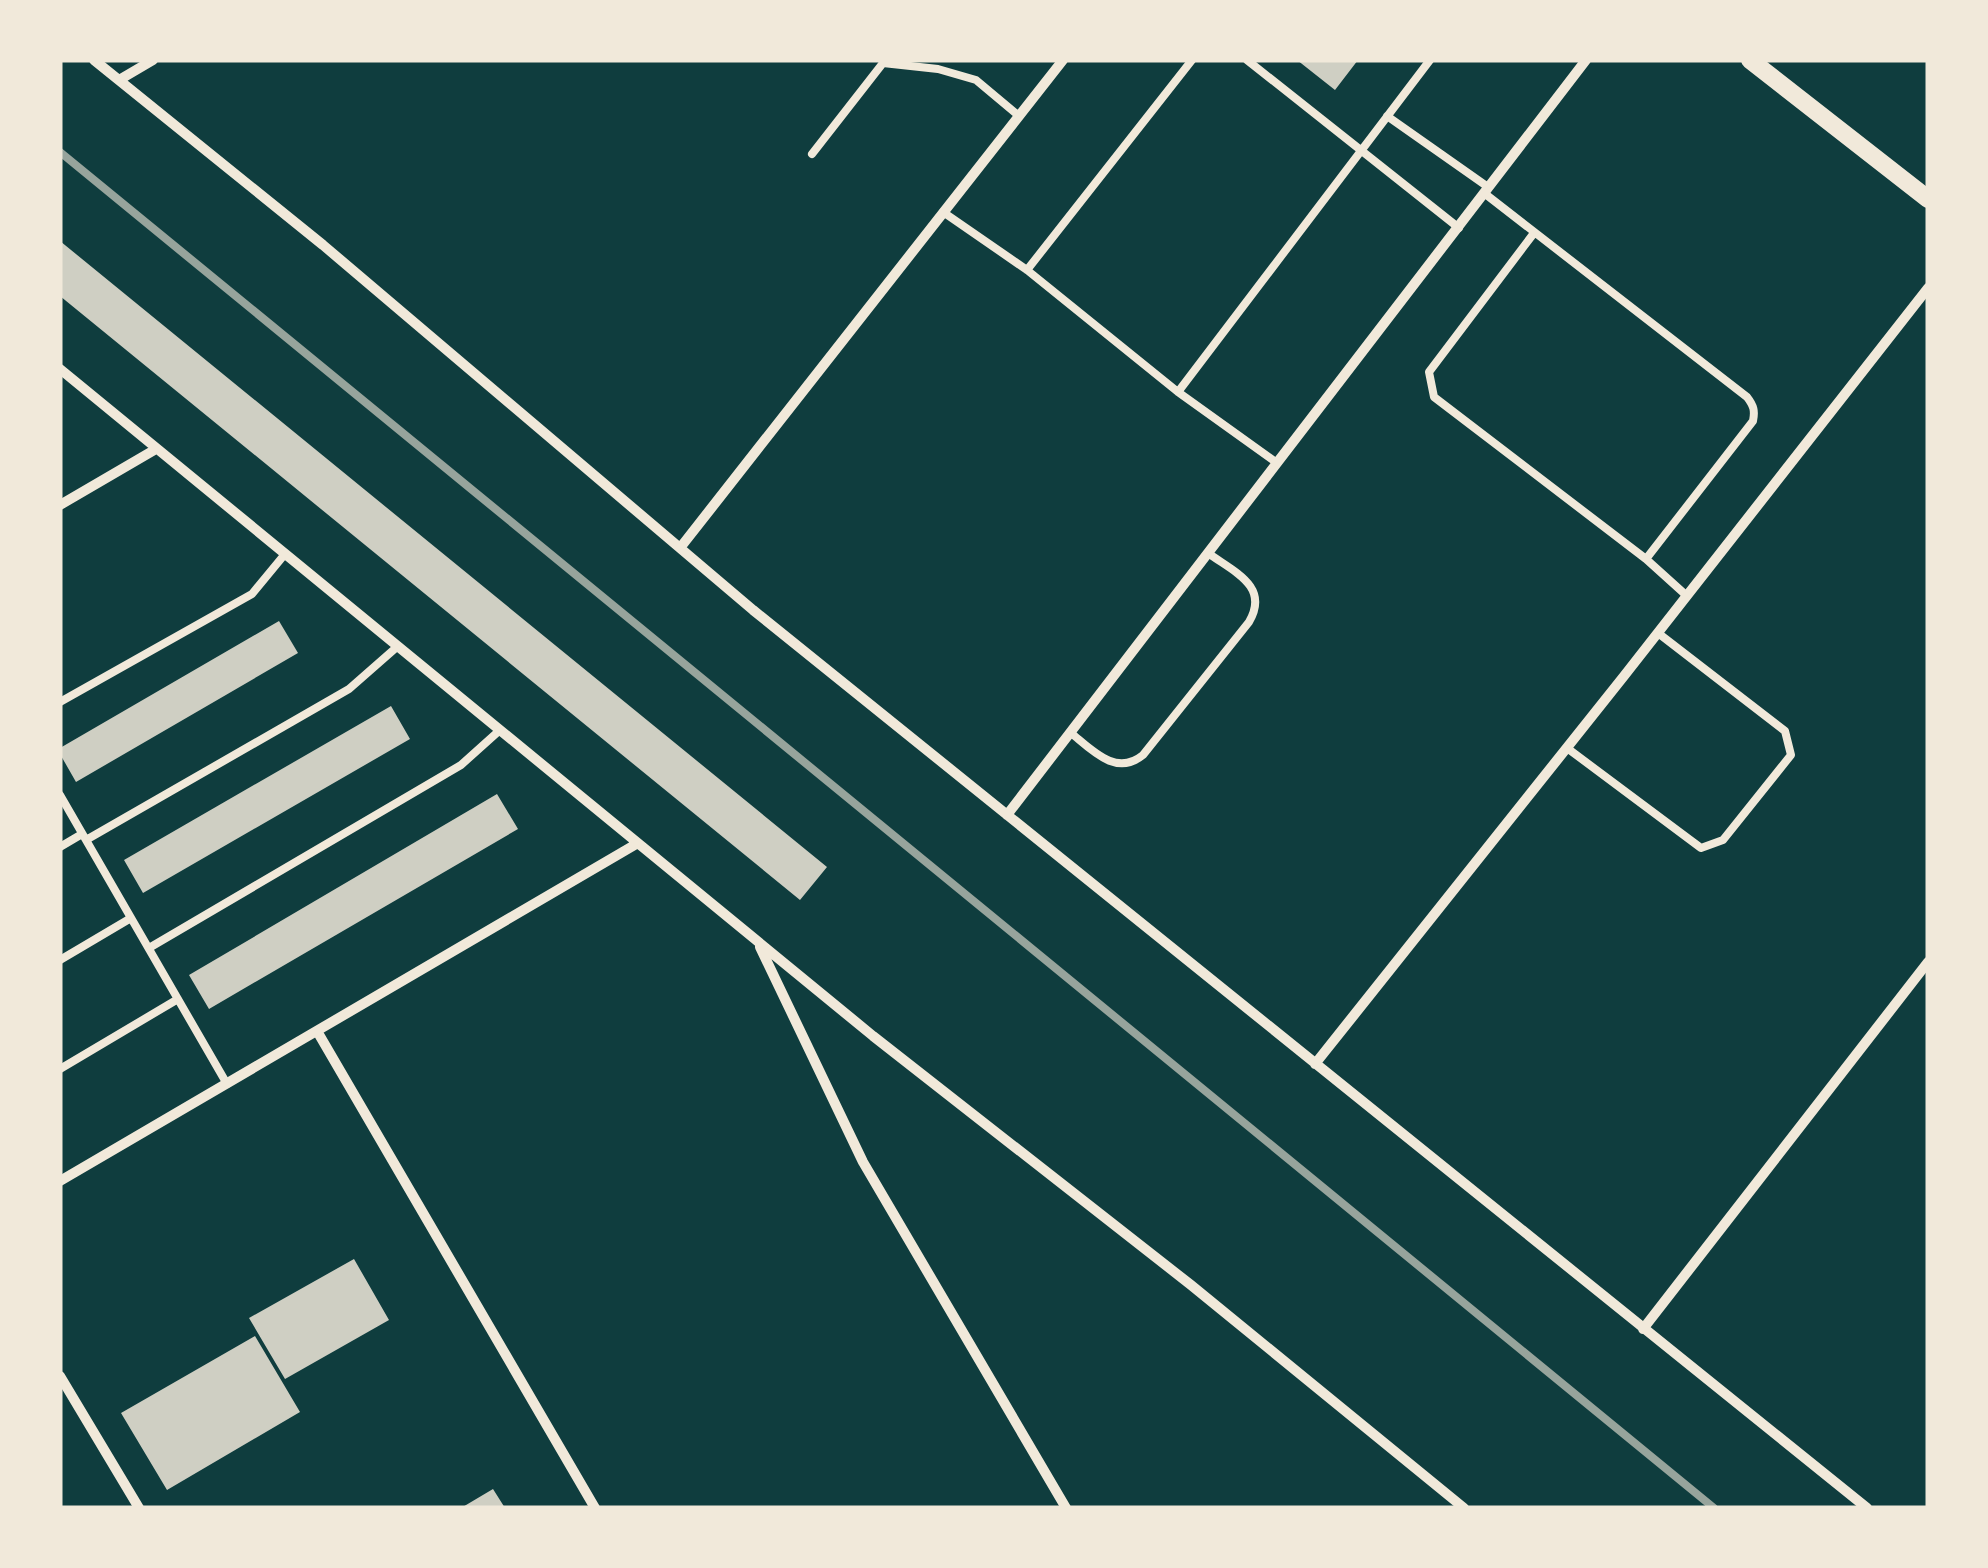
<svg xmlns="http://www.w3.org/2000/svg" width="1988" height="1568" viewBox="0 0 1988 1568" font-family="'IBM Plex Serif',serif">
<rect width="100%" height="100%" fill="#0f3d3e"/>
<path fill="#cfcfc3" d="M1297,60H1358L1335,90Z
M60,241L827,867L800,900L60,296Z
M279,621L298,653L76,782L60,754V748Z
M391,706L410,739L143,893L124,860Z
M497,794L518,829L209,1009L189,975Z
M354,1259L389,1320L285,1379L249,1318Z
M255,1336L300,1412L167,1490L121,1413Z
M493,1489L505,1508H461Z"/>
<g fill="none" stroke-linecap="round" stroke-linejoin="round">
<path stroke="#f1e9da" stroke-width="8" d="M1247,60L1459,228
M1387,116L1488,187
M812,154L883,63L938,69L976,80L1019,116
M1484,193L1747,397C1754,406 1755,411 1753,421L1646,559L1434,397L1429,372L1534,233
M943,212L1027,270L1178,392L1277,463
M1027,270L1192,60
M1178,392L1430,60
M1646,559L1687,596
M60,702L252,594L285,554
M1071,733C1092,750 1116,777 1143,755L1249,622C1270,586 1234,572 1208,553
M1567,748L1701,848L1723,840L1791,755L1785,731L1658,633
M60,795L227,1084
M86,840L349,689L398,646
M60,847L82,834
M149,948L461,765L500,730
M60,960L131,918
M60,1069L178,999"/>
<path stroke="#f1e9da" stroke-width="10" d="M94,60L323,245L753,610L1867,1508
M119,80L153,60
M60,369L873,1036L1191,1285L1464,1508
M60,505L156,449
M680,548L1063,60
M1007,815L1586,60
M760,947L863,1162L1066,1508
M317,1031L595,1508
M1315,1064L1624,676L1928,288
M60,1181L638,843
M1643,1329L1928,962
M60,1376L139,1508"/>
<path stroke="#f1e9da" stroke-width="18" d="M1750,60L1928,199"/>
<path stroke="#97a49c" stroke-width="8" d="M60,152L1714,1508"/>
</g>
<rect width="1988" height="1568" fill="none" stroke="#f1e9da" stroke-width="125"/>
</svg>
